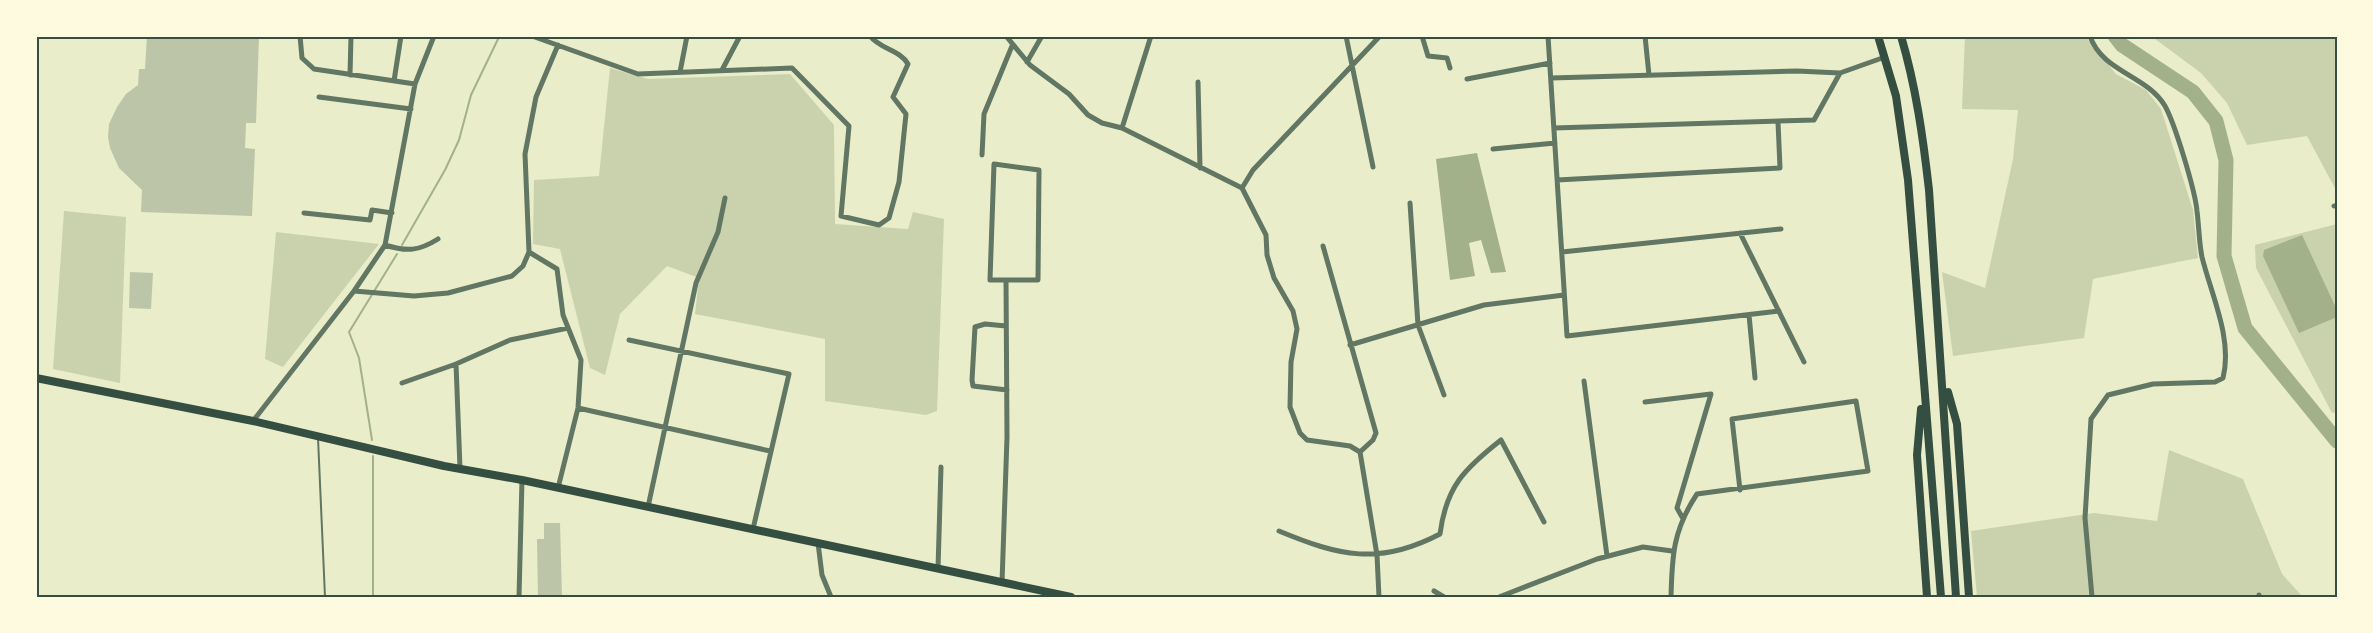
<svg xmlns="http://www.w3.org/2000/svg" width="2373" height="633" viewBox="0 0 2373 633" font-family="'Fira Sans Condensed',sans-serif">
<rect width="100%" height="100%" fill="#e9edc9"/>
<path fill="#cad2ad" d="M1965,36H2085L2116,74L2146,90L2161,109L2193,210L2198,258L2093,279L2084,338L1953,356L1942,272L1985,288L2013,159L2018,110L1962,109Z
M2151,36H2337V192L2307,136L2247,145L2227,103L2201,73Z
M610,68L648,79L790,74L834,125L835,224L908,229L913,212L944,219L937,411L926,415L825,401V339L695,314L699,278L667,266L620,314L605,375L590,368L560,249L533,244L534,180L599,176Z
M64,211L126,217L120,383L53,369Z
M2337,224V412L2332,413L2256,268L2255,245Z
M276,232L379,244L283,367L265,359Z
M2169,450L2243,479L2282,574L2303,597H2264V595L1977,597L1971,531L2094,513L2157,521Z"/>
<path fill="#a3b18a" d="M1477,153L1506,272L1491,273L1481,240L1469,243L1475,276L1450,280L1436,159Z
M2302,235L2337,310V317L2299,333L2263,256L2264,250Z"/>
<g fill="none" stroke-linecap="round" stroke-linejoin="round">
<path stroke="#a3b18a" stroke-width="2" d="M402,245L445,170L459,140L471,95L499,37
M372,440L359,358L349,332L397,254
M373,456V597"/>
<path stroke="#a3b18a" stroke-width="15" d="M2115,36L2122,45L2193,92L2216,121L2226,160L2224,256L2245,328L2337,441"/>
</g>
<path fill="#bcc5a7" d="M147,36H259L256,123H246L245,148L255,149L252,216L141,212L142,190L119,168L110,148L108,137L109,124L117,107L126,94L138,85L139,69H145Z
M130,272L153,273L151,309L129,308Z
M544,523H560L562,597H538L537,539H544Z"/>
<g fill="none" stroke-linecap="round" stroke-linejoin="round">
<path stroke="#617663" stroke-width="2" d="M318,438L325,597"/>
<path stroke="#617663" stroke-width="5" d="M300,36L302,58L314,69L415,84
M532,36L638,74L792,68L849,126L841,216L879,225L889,218L899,182L906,114L893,97L908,64C900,50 880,49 870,36
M1006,36L1030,65L1069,94L1088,115L1102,123L1122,128L1242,188L1266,235L1267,255L1274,278L1293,311L1297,329L1291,362L1290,407L1300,433L1307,440L1350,446L1360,452
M1346,36L1373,167
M1422,36L1428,56L1447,58L1450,68
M1548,36L1567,336L1779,311
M1645,36L1649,75
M2090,36C2102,72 2147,75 2165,106C2175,124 2195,190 2197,211C2199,227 2199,242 2202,257C2211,294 2233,339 2223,378L2215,382L2153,384L2108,395L2091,419L2085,518L2092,597
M558,45L536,97L525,154L529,252L557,269L563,315L581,360L578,408L558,488
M1027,62L1042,36
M722,70L740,36
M680,72L687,36
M350,75L351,36
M1551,78L1797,71L1840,73L1885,57
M1467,79L1550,63
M394,81L401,36
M1198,82L1200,168
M319,97L411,109
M1122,128L1151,36
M1554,128L1814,120L1840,73
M1493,149L1555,143
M982,155L984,114L1012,46
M994,164L1039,170L1038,280H990Z
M1557,180L1780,168L1778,122
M1242,188L1253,170L1380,36
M1410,203L1418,325L1444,395
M2334,206L2337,205
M304,213L370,220L372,210L392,213
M1740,233L1804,362
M385,245C407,252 419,251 438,239
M1323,246L1376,433L1373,440L1360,452
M1562,252L1781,229
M354,291L414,296L448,293L512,276L523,266L529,252
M1749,315L1755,378
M1006,326L985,324L975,327L972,380L973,386L1007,390
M629,340L789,374L753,529
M1350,345L1484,305L1564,295
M1584,381L1607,556
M402,383L456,364
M1645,402L1711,394L1677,508L1682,517
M578,408L770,451
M253,421L354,291L385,245L415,84L434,36
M1360,452L1377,555L1379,597
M460,468L456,364L510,340L568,328
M648,507L696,283L718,232L725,198
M1279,531C1339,556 1379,566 1440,534C1446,487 1464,469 1501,440L1544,522
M818,543L822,575L831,597
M938,569L941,467
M1002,583L1007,437L1006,280
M1434,591L1444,597
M2259,595V597
M519,597L522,480
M1499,597L1597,559L1643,547L1672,551
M1671,597C1672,556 1673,530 1697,494L1868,471L1856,401L1732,419L1740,490"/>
<path stroke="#344e41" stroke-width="8" d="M36,378L253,421L444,466L522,480L1071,597"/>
<path stroke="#344e41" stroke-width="8" d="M1878,36L1896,96L1908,180L1941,597
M1901,36C1916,87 1923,137 1929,190L1956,597
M1948,392L1957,424L1969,597
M1921,409L1917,455L1927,597"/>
</g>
<rect width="2373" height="633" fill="none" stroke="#fefae0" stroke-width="75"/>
<rect x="38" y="38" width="2298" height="558" fill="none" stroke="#344e41" stroke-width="2"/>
</svg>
